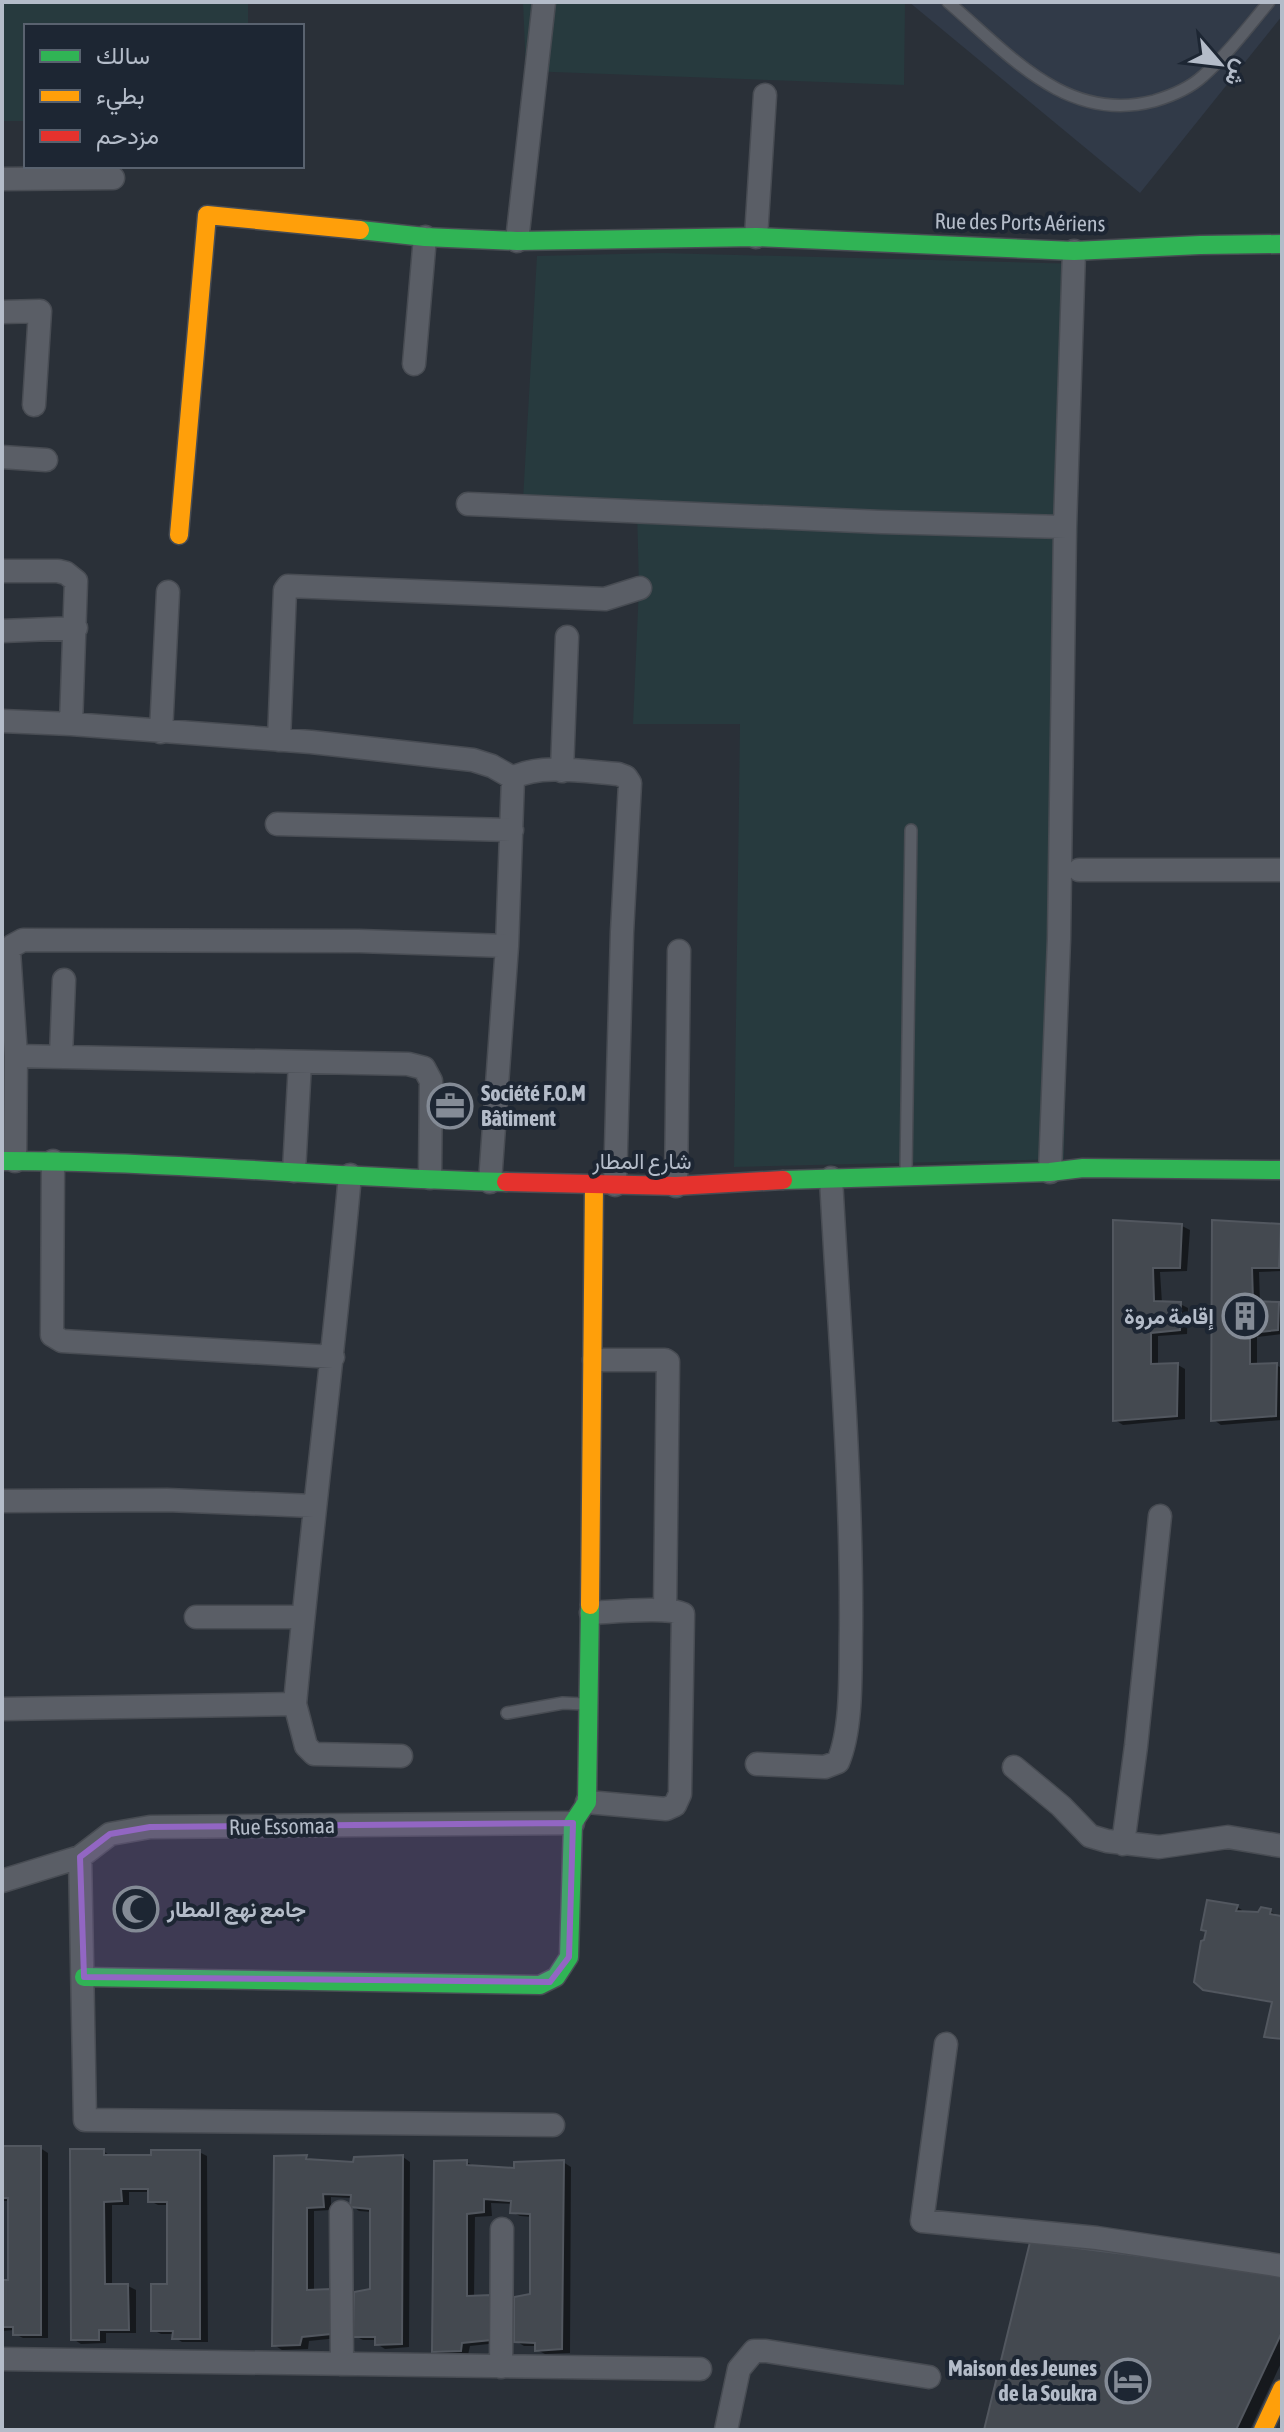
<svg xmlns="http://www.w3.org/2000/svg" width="1284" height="2432" viewBox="0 0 1284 2432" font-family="'Asap Condensed',Vazirmatn,sans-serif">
<rect width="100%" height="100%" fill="#2a3038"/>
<path fill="#313a48" d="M909,2H1282V16L1140,193Z"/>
<path fill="#273a3e" d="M2,2H248V26H26V121H2Z
M523,2H905L904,85L526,71Z
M662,253L1083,264L1064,1159L734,1167L740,724H633L639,587L637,509L523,500L537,256Z"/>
<path fill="#0007" d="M1115,1222L1182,1226L1190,1230L1187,1271L1160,1272L1162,1303L1180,1304L1188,1308L1187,1334L1158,1336V1366L1178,1365L1185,1369V1419L1123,1425L1115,1420Z
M1214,1222L1282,1227V1271L1259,1272L1260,1303L1282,1306V1334L1257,1337V1366L1276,1365L1282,1368V1420L1221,1425L1214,1420Z
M1237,1907L1242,1910L1241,1913L1260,1914L1270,1911L1275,1914L1274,1917L1282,1918V2040L1266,2036L1273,2003L1210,1992L1204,1988L1206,1942Z
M2,2148H40L48,2153V2338H23L15,2334V2330L2,2331V2282H10V2201H2Z
M103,2151L111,2156L153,2157L199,2152L207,2156L208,2342H182L174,2337L175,2334H161L153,2330L169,2286V2205H158L150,2201V2192H129V2205H112V2286H128L136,2290V2333H106V2343L81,2344L73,2339Z
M306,2157L315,2162L355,2164L403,2157L410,2162L409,2347L385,2349L377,2344V2340H363L355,2336L372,2290V2212L359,2211L352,2206V2198L331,2197V2210L314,2211V2292L338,2338L309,2341L308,2349L282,2350L274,2345Z
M467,2162L474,2166L516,2170L563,2162L571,2167L570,2353L545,2354L537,2350V2346H524L516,2341L532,2296V2217L520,2216L512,2212L513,2204L491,2203L492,2216L475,2217L474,2297L498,2343L470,2346L468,2355H442L434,2351Z
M1282,2276V2361L1250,2430H986Z"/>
<path fill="#444950" stroke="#52575f" stroke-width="2" d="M1113,1220L1182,1224L1180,1268H1153L1154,1301L1181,1302L1180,1330L1151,1333V1364L1178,1363L1177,1416L1113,1421Z
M1212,1220L1281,1224L1279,1268H1252L1253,1301L1279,1302L1278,1330L1250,1333V1364L1277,1363L1276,1416L1211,1421Z
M1207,1900L1238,1905L1236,1911L1258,1912L1261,1907L1271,1909L1270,1914L1281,1916L1282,1911V2039L1264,2037L1272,2002L1203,1990L1194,1982L1201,1941L1204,1940L1206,1931L1201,1930Z
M2,2146H41V2335H13V2327H2V2280H8V2198H2Z
M70,2149H104V2155H151V2150H200V2339H172L173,2331H151V2284H167V2202H148V2189H121L122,2201L104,2202L105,2284H128L129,2330H99V2340H71Z
M307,2155L306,2159L353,2162L354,2157L403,2155L402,2344L375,2345V2337H353L354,2292L370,2289V2209L350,2207L351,2195L323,2194L324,2207L307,2208V2290L331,2289V2334L302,2337L300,2345L272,2346L274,2156Z
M467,2160V2165L514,2168V2162L564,2160L562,2349L535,2351V2343L514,2342V2297L530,2294V2214L510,2213L511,2201L484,2199V2212L467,2214V2296L491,2295V2340L462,2343L461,2351L432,2352L434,2161Z
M1030,2242L1282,2274V2332L1236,2430H984Z"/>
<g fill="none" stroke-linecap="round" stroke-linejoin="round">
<g stroke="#484c53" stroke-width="14">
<path id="lane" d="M948,2C1009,54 1066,124 1154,101C1171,96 1190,88 1203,76C1228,54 1248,27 1269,2
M906,1173L911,830
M507,1713L563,1703L584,1704"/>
</g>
<g stroke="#484c53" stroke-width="25">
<path id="street" d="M2,179L113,178
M756,237L765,95
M517,241L544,2
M2,312L40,311L34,405
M414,364L425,237
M2,457L46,460
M468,504L881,522L1065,527
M2,571H58L66,573L76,581L71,724
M2,631L76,628
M2,721L71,724L311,742L473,760L492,766L513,778
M161,732L168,592
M279,740L285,590L288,586L605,599L640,588
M562,771L567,637
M513,778C539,763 589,772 618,774L626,777L630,783L622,932L615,1185
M277,824L512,830
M1079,870H1282
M16,1056L9,951L12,946L23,940L359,941L507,946
M61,1056L64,980
M15,1161L16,1056L408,1064L424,1068L431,1081L430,1178
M53,1161L52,1335L62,1341L333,1357
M294,1171L300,1063
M1050,1172L1059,939L1065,527L1074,251
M490,1182L507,946L513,778
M676,1186L679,951
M594,1360H665L668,1362L665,1610
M2,1501L167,1500L313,1506
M196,1617H303
M295,1704L306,1746L314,1754L401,1756
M2,1709L295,1704C311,1528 334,1352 350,1175
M757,1764L825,1767L838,1762C853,1727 850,1668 851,1629C852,1479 839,1328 831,1178
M1014,1767L1061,1806L1090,1836L1107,1841L1159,1847L1228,1837L1282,1846
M587,1802L666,1809L675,1805L680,1794L683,1614C667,1606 612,1612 591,1613
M1123,1844L1136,1746L1160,1516
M80,1857L85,2120L553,2125
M2,1881L80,1857L110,1834L150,1827L573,1823
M946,2044L922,2221L1097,2238L1282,2266
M341,2212L342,2364
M2,2359L700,2369
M501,2367L502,2229
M726,2430L739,2369L754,2351H766L929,2377"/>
</g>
<g stroke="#484c53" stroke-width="21">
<path id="fast" d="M360,230L425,237L517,241L756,237L1074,251L1200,245L1282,244
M2,1161C170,1161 338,1178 506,1182
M783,1180L1050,1172L1083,1168L1282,1170
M84,1977L540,1985L556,1977L569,1957L573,1823L587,1802L590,1605"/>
</g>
<g stroke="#484c53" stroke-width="21">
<path id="slow" d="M179,535L207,215L360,230
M590,1605L594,1185
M1263,2430L1282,2389"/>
</g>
<g stroke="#484c53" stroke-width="21">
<path id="jam" d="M506,1182L676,1186L783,1180"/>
</g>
<use href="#lane" stroke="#5a5e66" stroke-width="11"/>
<use href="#street" stroke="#5a5e66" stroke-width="22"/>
<use href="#fast" stroke="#30b455" stroke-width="18"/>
<use href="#slow" stroke="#ff9f0a" stroke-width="18"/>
<use href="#jam" stroke="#e5322d" stroke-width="18"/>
</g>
<path fill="#9266c3" fill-opacity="0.2" stroke="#9266c3" stroke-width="6" stroke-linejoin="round" d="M573,1823L569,1957L550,1982L84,1977L80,1857L110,1834L150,1827Z"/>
<defs>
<g id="office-ring" transform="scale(2.3)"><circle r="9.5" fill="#1d2633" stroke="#848b96" stroke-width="1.5"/><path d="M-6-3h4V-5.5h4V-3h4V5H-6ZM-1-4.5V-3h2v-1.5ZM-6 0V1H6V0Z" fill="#848b96"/></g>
<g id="building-ring" transform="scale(2.3)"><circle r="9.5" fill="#1d2633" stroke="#848b96" stroke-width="1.5"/><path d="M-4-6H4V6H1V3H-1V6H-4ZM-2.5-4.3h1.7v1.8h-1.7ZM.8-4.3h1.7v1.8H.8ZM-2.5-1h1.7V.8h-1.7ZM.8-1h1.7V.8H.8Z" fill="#848b96"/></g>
<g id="mosque-ring" transform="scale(2.3)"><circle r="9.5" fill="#1d2633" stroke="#848b96" stroke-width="1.5"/><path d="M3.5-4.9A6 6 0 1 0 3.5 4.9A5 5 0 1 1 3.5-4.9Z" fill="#848b96"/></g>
<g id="hotel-ring" transform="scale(2.3)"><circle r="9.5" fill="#1d2633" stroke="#848b96" stroke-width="1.5"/><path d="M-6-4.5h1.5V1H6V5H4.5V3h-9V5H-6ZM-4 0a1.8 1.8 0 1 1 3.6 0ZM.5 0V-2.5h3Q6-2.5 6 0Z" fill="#848b96"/></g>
</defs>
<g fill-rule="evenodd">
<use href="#office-ring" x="450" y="1106"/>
<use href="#building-ring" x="1245" y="1316"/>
<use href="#mosque-ring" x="136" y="1909"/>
<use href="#hotel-ring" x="1128" y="2381"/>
</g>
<g text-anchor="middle" stroke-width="8" stroke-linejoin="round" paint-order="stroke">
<g font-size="22" fill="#b4bcc9" stroke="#1d2633">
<text transform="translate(1020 222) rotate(1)" y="8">Rue des Ports Aériens</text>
<text x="642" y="1169">شارع المطار</text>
<text transform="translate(282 1826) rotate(-1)" y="8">Rue Essomaa</text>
</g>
<g font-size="22" font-weight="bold" fill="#b4bcc9" stroke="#1d2633" text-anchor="start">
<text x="481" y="1101">Société F.O.M<tspan x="481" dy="25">Bâtiment</tspan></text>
<text x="1214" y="1324" text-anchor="end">إقامة مروة</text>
<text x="167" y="1917">جامع نهج المطار</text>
<text x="1097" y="2376" text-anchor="end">Maison des Jeunes<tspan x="1097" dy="25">de la Soukra</tspan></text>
</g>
</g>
<rect width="1284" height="2432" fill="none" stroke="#b4bcc9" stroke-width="8"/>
<rect x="24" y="24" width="280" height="144" fill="#1d2633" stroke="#59626f" stroke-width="2"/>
<rect x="40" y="50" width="40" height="12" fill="#30b455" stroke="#59626f" stroke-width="2"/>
<text x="96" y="64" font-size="24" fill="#b4bcc9">سالك</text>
<rect x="40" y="90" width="40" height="12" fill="#ff9f0a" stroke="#59626f" stroke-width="2"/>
<text x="96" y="104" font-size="24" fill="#b4bcc9">بطيء</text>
<rect x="40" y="130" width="40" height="12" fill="#e5322d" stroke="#59626f" stroke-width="2"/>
<text x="96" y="144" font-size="24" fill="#b4bcc9">مزدحم</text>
<g transform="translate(1220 64) rotate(118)" stroke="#1d2633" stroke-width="6" paint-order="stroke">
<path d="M0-6L14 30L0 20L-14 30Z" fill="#b4bcc9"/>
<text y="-12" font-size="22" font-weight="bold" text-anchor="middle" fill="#b4bcc9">ش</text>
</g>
</svg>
